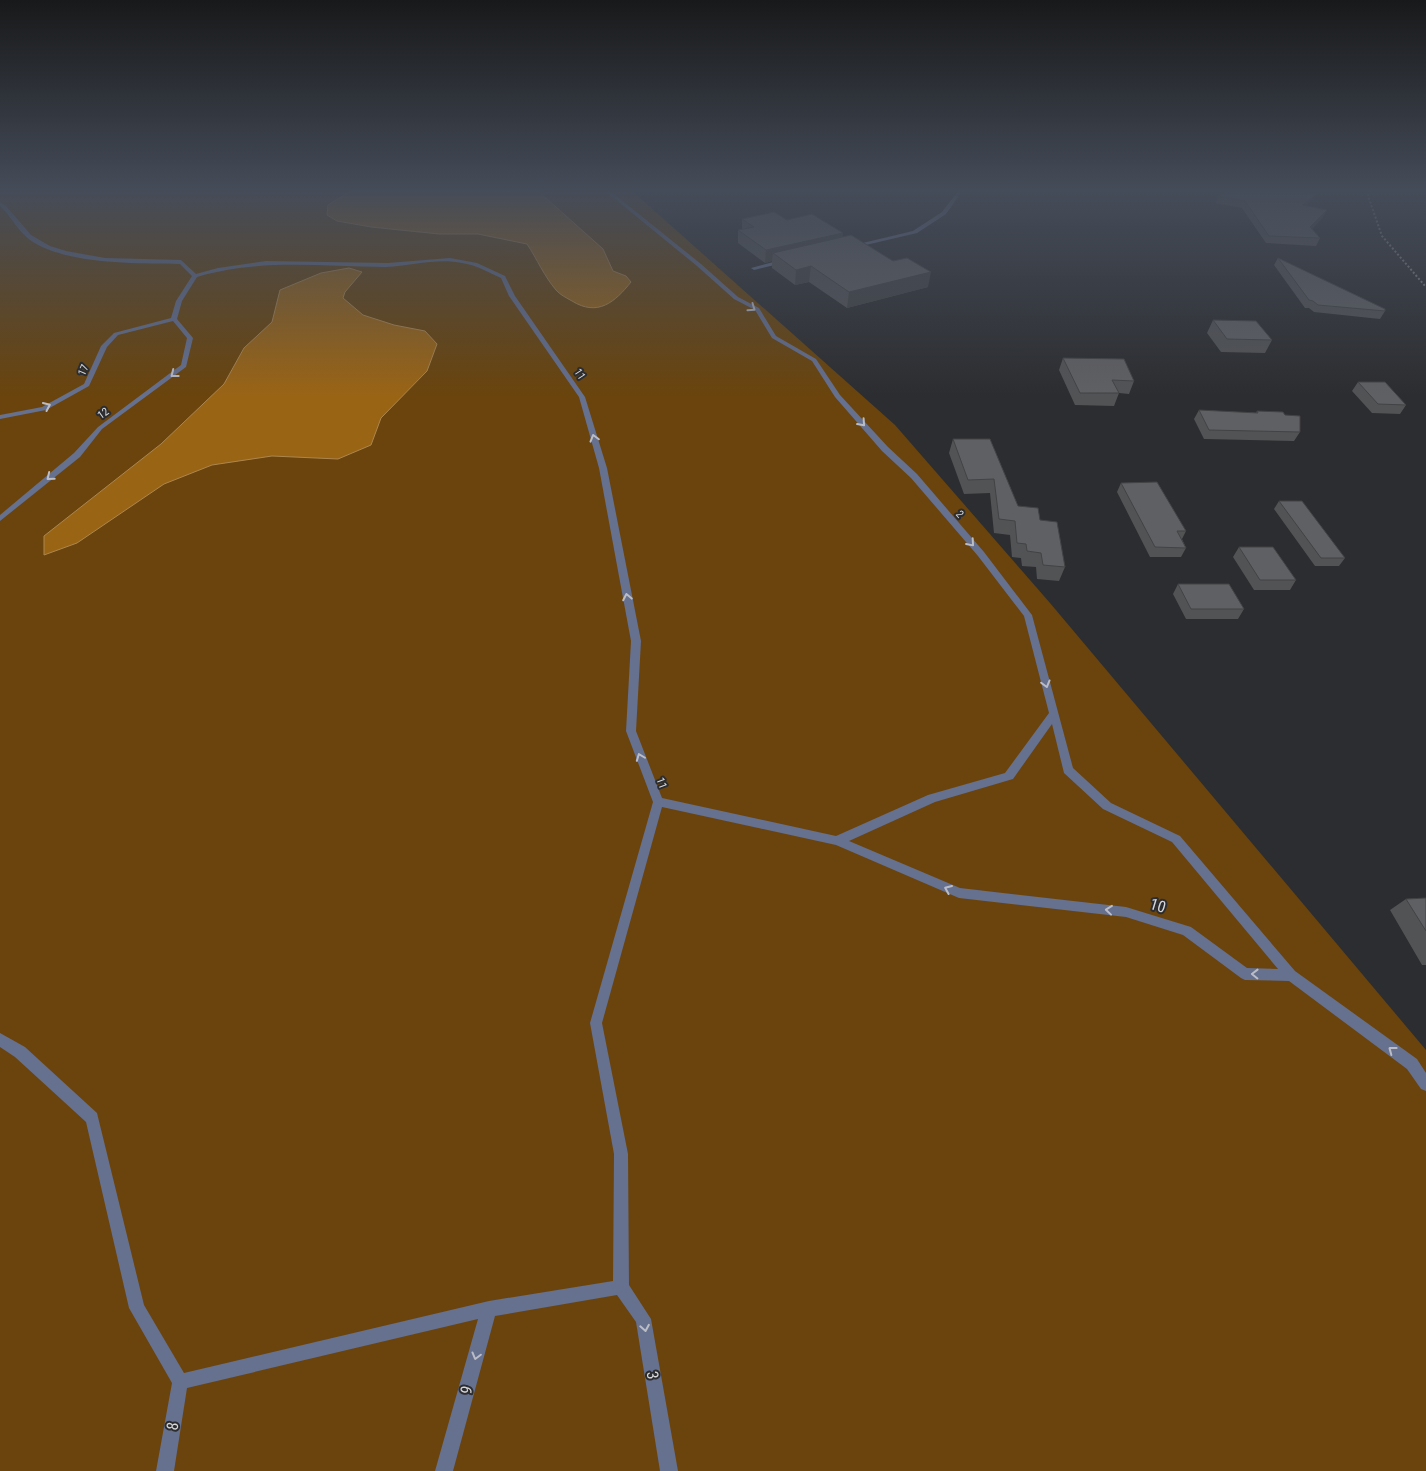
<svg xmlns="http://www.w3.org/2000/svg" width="1426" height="1471" viewBox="0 0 1426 1471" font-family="'Roboto Condensed',sans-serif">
<rect width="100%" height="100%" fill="#2c2d30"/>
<path fill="#6a440c" d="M0,190H631L895,425L1050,603L1426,1050V1471H0Z"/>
<path fill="#9a6415" stroke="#ac8650" d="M352,190H537L603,249L613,271L626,276L631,282C615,302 598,317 572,301C567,298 560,295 556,290C544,276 537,259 527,244L478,234H439L371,227L337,221L327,215L328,205Z
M349,268L362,272L345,292L343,298L363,315L394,325L425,331L437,344L427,371L381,418L371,445L338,459L272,456L212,465L164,484L77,543L44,555V536L161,444L224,384L244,348L272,322L280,290L321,273Z"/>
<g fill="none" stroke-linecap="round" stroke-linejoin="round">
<path stroke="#858688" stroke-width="2" stroke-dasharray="2 2" stroke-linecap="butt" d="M1369,190L1368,196L1382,236L1426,287"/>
<path fill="#66708f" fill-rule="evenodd" d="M604,190H609L701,264L738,297L759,308L776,336L816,359L840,395L888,447L917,474L984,552L1032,615L1073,768L1111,803L1180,836L1295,971L1417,1059L1426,1073V1091L1421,1089L1407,1069L1289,981L1245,980L1241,978L1183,935L1126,917L959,898L836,845L662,807L602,1023L628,1154L629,1285L651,1319L678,1471H660L636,1322L617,1295L495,1316L453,1471H435L478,1319L187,1388L174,1471H156L172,1383L129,1308L86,1122L15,1057L0,1047V1033L25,1047L97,1113L144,1305L184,1373L489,1301L613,1281L614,1154L590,1023L653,802L626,731L631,641L599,468L579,397L509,296L501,278C488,272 476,265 462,263C437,258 411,266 386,267C320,267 262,258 197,277L182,301L177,319L193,338L186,367L102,429L80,457L0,521V515L74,453L98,427L181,365L187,338L173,321L118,335L107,347L89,386L46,410L0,419V415L42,407L84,384L101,346L114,333L171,318L176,301L192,276L180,264C137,263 66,265 30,240C18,231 11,216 0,206V202L6,206L31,235L50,246L66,251L105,258L181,260L196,274L218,268L266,261L388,263L450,258L477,263L505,276L515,296L585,397L607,468L641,641L636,731L662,798L836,836L928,795L1005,773L1049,713L1024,616L978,556L911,478L882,451L835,397L812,361L772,338L755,310L734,299L697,266ZM1052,724L1064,773L1103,809L1172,842L1278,969L1247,968L1191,927L1126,907L960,888L849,841L935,802L1013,779Z"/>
<path fill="#66708f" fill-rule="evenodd" d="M959,190H963L946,214L917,233L853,248L850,246L913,231L942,212Z
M785,259L787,260V262L754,270L751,268Z"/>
</g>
<path fill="#525355" d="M692,190H712L706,193Z
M1316,194L1312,200L1306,206L1323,217L1312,229L1320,238L1316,246L1266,243L1242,208L1216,203L1218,196Z
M742,219L787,220L843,237L928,287L847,308L809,282L795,285L772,268V261L765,263L738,243V230H742Z
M1278,258L1385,311L1380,319L1314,312L1309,308H1305L1274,265Z
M1213,320L1272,340L1265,353L1221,352L1207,333Z
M1063,358L1134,381L1129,394L1119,393L1114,406L1075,405L1059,370Z
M1358,382L1406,405L1400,414L1372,413L1352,391Z
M1199,410L1256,413L1257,411L1300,432L1294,441L1204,439L1194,419Z
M953,439H990L1018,506L1040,520L1065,567L1059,581L1037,579L1036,567L1022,566L1021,558L1012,557L1010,535L994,533L990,493L964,494L949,453Z
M1121,483L1186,531L1182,539L1186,548L1181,557H1150L1117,492Z
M1279,501L1345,558L1339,566H1315L1274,509Z
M1239,547L1296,580L1290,590H1254L1233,557Z
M1178,584L1244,609L1238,619H1186L1173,594Z
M1426,898V965H1422L1390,910L1406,899Z"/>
<path fill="#424345" d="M706,190H712L706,193Z
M1316,194L1312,200L1300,212L1303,205Z
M1327,210L1323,217L1307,234L1310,227Z
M843,233L842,245L773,253L772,261L765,263L766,250Z
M811,266L809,282L795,285L796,270Z
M931,272L928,287L847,308L849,292Z"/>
<path fill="#5f6063" stroke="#424345" d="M1227,190H1299L1316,194L1303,205L1327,210L1310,227L1320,238L1269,236L1245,201L1218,196Z
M774,212L787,220L812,214L843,233L766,250L738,230L754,227L742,219Z
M851,235L893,261L907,258L931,272L849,292L811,266L796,270L773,253Z
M1278,258L1385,309V311L1318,305L1313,301L1309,300Z
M1213,320L1256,321L1272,340L1227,339Z
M1063,358L1124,359L1134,381L1112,380L1119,393H1080Z
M1358,382H1385L1406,405L1378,404Z
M1199,410L1258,413L1257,411L1283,412L1285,415L1300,416V432L1209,430Z
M953,439H990L1018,506L1038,508L1040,520L1057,522L1065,567L1043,565L1041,553L1027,551L1026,544L1017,543L1015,521L999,519L994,479L968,480Z
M1157,482L1186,531H1177L1186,548L1155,547L1121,483Z
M1279,501H1302L1345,558H1321Z
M1239,547H1273L1296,580H1260Z
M1178,584H1229L1244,609H1191Z
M1426,898V931L1406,899Z"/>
<defs><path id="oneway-chevron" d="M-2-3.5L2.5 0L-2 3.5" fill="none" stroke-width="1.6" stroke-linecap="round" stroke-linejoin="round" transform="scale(1.25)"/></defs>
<g stroke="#bbbdc6">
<use href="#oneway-chevron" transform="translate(752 308) rotate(35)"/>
<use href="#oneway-chevron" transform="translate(174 374) rotate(142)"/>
<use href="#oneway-chevron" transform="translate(47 406) rotate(-24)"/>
<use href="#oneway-chevron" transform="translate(862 423) rotate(48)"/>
<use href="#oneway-chevron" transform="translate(594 438) rotate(-106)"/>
<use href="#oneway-chevron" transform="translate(50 477) rotate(141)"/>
<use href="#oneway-chevron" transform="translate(971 543) rotate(49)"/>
<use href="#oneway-chevron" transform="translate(627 597) rotate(-101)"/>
<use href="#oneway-chevron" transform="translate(1046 684) rotate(75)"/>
<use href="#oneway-chevron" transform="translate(640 757) rotate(-111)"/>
<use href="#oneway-chevron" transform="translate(948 889) rotate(-157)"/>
<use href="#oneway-chevron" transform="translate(1109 910) rotate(-174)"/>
<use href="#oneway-chevron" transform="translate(1255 974) rotate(-179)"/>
<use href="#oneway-chevron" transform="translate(1392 1050) rotate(-143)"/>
<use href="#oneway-chevron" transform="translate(645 1328) rotate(80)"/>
<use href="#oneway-chevron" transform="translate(476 1356) rotate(105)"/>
</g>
<linearGradient id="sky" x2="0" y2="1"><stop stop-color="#18191a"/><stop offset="0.48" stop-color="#454c59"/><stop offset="1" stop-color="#454c59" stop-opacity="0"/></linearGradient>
<rect width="1426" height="396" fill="url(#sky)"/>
<g text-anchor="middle" stroke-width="4" stroke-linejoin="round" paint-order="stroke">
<g font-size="11" fill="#d7d7d9" stroke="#2c2d30">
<text transform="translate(83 370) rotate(-67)" y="4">17</text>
<text transform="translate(580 374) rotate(56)" y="4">11</text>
<text transform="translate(103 413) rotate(-35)" y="4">12</text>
<text transform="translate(960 514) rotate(49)" y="4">2</text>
<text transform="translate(662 783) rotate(69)" y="4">11</text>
</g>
<g font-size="16" fill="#d7d7d9" stroke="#2c2d30">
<text transform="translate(1158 905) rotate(17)" y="6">10</text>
<text transform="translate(653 1375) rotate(80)" y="6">3</text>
<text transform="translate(466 1390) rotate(-75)" y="6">9</text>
<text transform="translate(172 1426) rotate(-80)" y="6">8</text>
</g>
</g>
</svg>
